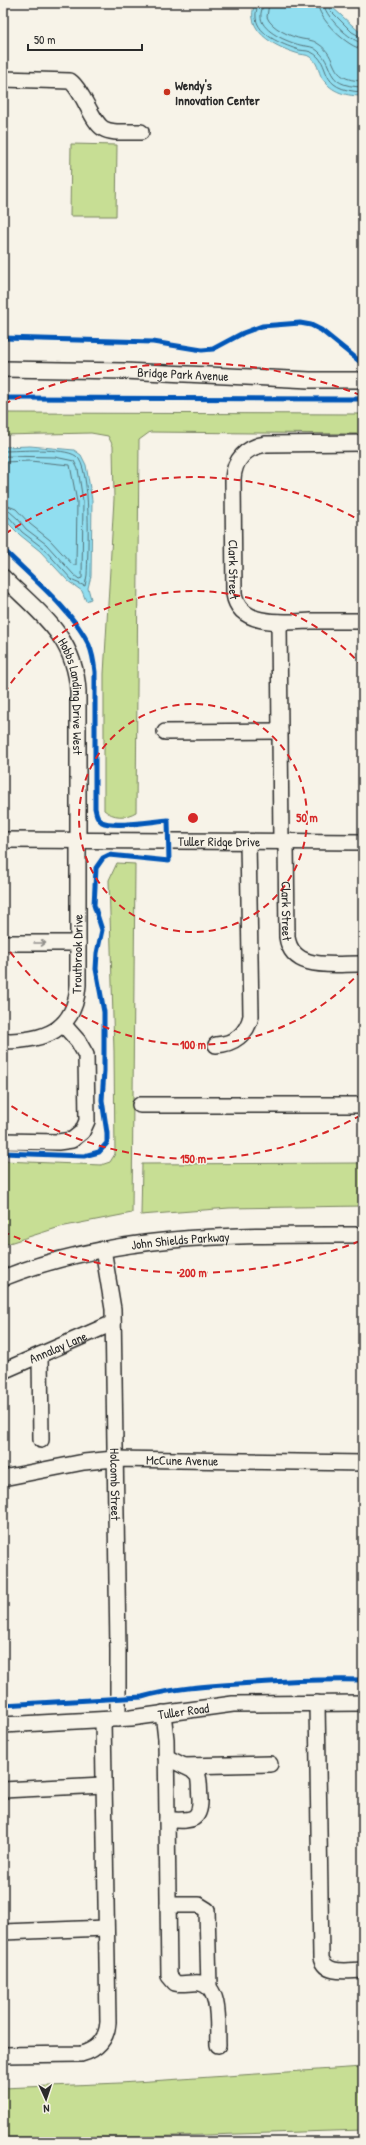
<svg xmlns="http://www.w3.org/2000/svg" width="366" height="2145" viewBox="0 0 366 2145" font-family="'Patrick Hand',sans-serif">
<rect width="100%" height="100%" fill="#f7f3e8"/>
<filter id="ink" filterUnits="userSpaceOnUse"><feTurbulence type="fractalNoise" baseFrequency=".025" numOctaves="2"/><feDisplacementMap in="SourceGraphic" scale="8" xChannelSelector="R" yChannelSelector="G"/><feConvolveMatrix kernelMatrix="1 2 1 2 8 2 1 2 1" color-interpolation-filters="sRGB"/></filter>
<g filter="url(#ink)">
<path fill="#c7de94" stroke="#798460" d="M71,144L117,145L116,216H70Z
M3,413L363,414V434L150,432L139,440L136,812C126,818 113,818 104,810V674L114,499L113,446L108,436L91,433L3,435Z
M117,863L135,864L132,1213L60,1227L3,1245V1161L101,1165L110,1162L115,1154L114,1051L109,880Z
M363,1163V1206L229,1208L141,1215L142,1164Z
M363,2067V2130L145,2137H3V2088L120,2083Z"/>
<path fill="#91def0" stroke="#6896a1" d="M255,3H334L332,7L363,35V96C347,96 332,93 322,78C318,71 318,62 310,57C307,54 300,55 296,53C273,46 244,30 255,3Z
M30,446L74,450L81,455L86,465L92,500L91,576L88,588L91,599L86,601L82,591L68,581L40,551L20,535L3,518V447Z"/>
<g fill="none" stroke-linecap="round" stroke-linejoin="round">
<path stroke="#54737a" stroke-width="1" d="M258,3C258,8 255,12 256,18C258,35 282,44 296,49C300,51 306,50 311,52C334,63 314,90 363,92
M263,3C263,8 260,12 261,18C263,32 288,42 300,45C304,46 310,46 314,48C338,64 320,86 363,87
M269,3L267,17C271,28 291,37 302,39C307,40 313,40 317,43C341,57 325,80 363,81
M318,3C316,17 349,49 363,49
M324,3C322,14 352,43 363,43
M329,3L330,10L352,32L363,38
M3,451C19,451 63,447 76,456C92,466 88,555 87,575L85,586L73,581L43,548L22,532L9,517L3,515
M3,456L55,457L74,461L78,469L83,501L82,578L79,579L74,575L46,544L26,529L18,519L9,511L3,510
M3,462L30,461L70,465L77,502L76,565H73L50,540L30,524L16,509L3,504"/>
<g stroke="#2b2b2b" stroke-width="18">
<g id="minor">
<path d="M3,79L70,81C76,85 79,92 83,98C103,135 99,132 141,132"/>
<path id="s1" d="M3,369L124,371L310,380H363"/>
<path id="s2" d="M363,443L266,444C246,447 234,460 233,479L234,594C239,628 286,622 311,621C328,621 346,621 363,621"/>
<path id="s3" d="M3,577C39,613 75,636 78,691V985C75,1032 43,1041 3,1041"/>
<path d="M279,622L281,842"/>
<path d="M165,732L280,731"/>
<path id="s4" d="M3,840L363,842"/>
<path id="s5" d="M286,842L287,937C292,973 337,963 363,964"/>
<path d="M3,943H78"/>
<path d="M216,1045C234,1044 247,1034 251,1016L248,842"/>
<path d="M140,1105H363"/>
<path d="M3,1141L58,1142L72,1140L82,1132L87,1121L86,1055L78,1041L63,1024"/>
<path id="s6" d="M103,1249L113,1309L118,1650V1719"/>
<path id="s7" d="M3,1278C118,1232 241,1235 363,1235"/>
<path d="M40,1355L41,1440"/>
<path id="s8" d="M3,1371L113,1323"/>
<path id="s9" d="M3,1478L84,1462L114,1459L363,1463"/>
<path d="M317,1703L321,1958C326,1976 349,1970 363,1970"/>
<path d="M163,1713L166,1739L169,1976L175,1983C183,1985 192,1982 200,1983C222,1987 217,2028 218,2045"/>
<path id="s10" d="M3,1725L131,1718L233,1704L363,1703"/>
<path d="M166,1757L192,1770L198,1776C200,1783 199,1791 200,1798C201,1824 188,1820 167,1820"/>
<path d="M184,1766L270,1764"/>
<path d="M3,1790L103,1785"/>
<path d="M168,1905H199L207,1910L209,1987"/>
<path d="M3,1932L106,1928"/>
<path d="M3,2055L81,2054C97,2050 107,2039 108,2022L103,1720"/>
</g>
</g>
<use href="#minor" stroke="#f7f3e8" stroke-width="15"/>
<g stroke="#f7f3e8" stroke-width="8">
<path id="cycleway" d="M3,338L153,342L202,350L213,349L243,333L262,326L300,323L311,325L321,330L363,364
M3,398L363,399
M3,549C29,575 74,612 89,645C93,654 94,663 95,672V808C96,813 97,819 102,822C113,828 154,821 168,820L169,861L109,855L103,858L96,868L94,905L102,930L97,953L96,969L104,1012V1071L102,1100L107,1133V1143L99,1152L84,1156L3,1153
M3,1705L142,1697C174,1688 206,1686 238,1684C280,1681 321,1679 363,1680"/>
</g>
<use href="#cycleway" stroke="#0057b8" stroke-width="5"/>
</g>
<defs><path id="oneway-shaft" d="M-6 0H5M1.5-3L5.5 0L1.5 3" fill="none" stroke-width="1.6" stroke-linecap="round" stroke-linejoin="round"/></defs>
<use stroke="#918f8a" href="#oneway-shaft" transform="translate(40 943)"/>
</g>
<g fill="none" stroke="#d62828" stroke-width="2" stroke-dasharray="7 5">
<circle cx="193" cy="818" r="114"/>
<path d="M362 970A227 227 0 0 1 4 943M4 693A227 227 0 0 1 362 666"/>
<path d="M361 1115A341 341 0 0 1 5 1102M5 534A341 341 0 0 1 361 521"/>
<path d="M360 1241A455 455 0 0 1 4 1232M4 404A455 455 0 0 1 360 395"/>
</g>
<circle fill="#c8321e" stroke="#f7f3e8" stroke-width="1.5" cx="167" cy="92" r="4"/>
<g text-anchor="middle" stroke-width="3" stroke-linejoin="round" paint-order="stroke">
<g font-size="13" font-weight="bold" fill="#2b2b2b" stroke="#f7f3e8" text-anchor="start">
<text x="175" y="90">Wendy's<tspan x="175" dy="15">Innovation Center</tspan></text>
</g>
<g font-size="13" fill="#2b2b2b" stroke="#f7f3e8">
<text dy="5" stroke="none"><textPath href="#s1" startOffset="180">Bridge Park Avenue</textPath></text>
<text dy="5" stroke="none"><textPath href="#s2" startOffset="240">Clark Street</textPath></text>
<text dy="5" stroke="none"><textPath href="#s3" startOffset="145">Hobbs Landing Drive West</textPath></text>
<text dy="5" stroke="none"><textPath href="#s4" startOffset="216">Tuller Ridge Drive</textPath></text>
<text dy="5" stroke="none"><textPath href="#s5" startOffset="69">Clark Street</textPath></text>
<text transform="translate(77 954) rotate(-89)" y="5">Troutbrook Drive</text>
<text dy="5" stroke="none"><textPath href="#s7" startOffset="182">John Shields Parkway</textPath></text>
<text dy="5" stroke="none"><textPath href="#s8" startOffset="60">Annalay Lane</textPath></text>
<text dy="5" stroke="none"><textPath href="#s9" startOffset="181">McCune Avenue</textPath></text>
<text dy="5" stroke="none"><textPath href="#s6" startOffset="236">Holcomb Street</textPath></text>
<text dy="5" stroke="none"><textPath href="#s10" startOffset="181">Tuller Road</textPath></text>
</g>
</g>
<circle cx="193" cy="818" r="6" fill="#d62828" stroke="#f7f3e8" stroke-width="2"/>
<g font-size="12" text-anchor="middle" font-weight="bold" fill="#d62828" stroke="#f7f3e8" stroke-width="3" stroke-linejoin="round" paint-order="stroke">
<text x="307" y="822">50 m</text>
<text x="193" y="1049">100 m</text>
<text x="193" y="1163">150 m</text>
<text x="193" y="1277">200 m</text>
</g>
<rect width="366" height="2145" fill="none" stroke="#f7f3e8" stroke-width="16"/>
<rect x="8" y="8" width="350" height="2129" fill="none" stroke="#2b2b2b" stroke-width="1.5" filter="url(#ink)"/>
<g transform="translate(46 2099) rotate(177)" stroke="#f7f3e8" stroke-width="3" paint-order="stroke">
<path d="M0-3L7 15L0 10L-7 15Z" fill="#2b2b2b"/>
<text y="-6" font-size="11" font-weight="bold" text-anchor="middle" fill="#2b2b2b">N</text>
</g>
<path d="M28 44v6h114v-6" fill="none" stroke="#2b2b2b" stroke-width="2"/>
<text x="34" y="44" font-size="12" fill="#2b2b2b" stroke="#f7f3e8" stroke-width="3" paint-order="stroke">50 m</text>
</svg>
